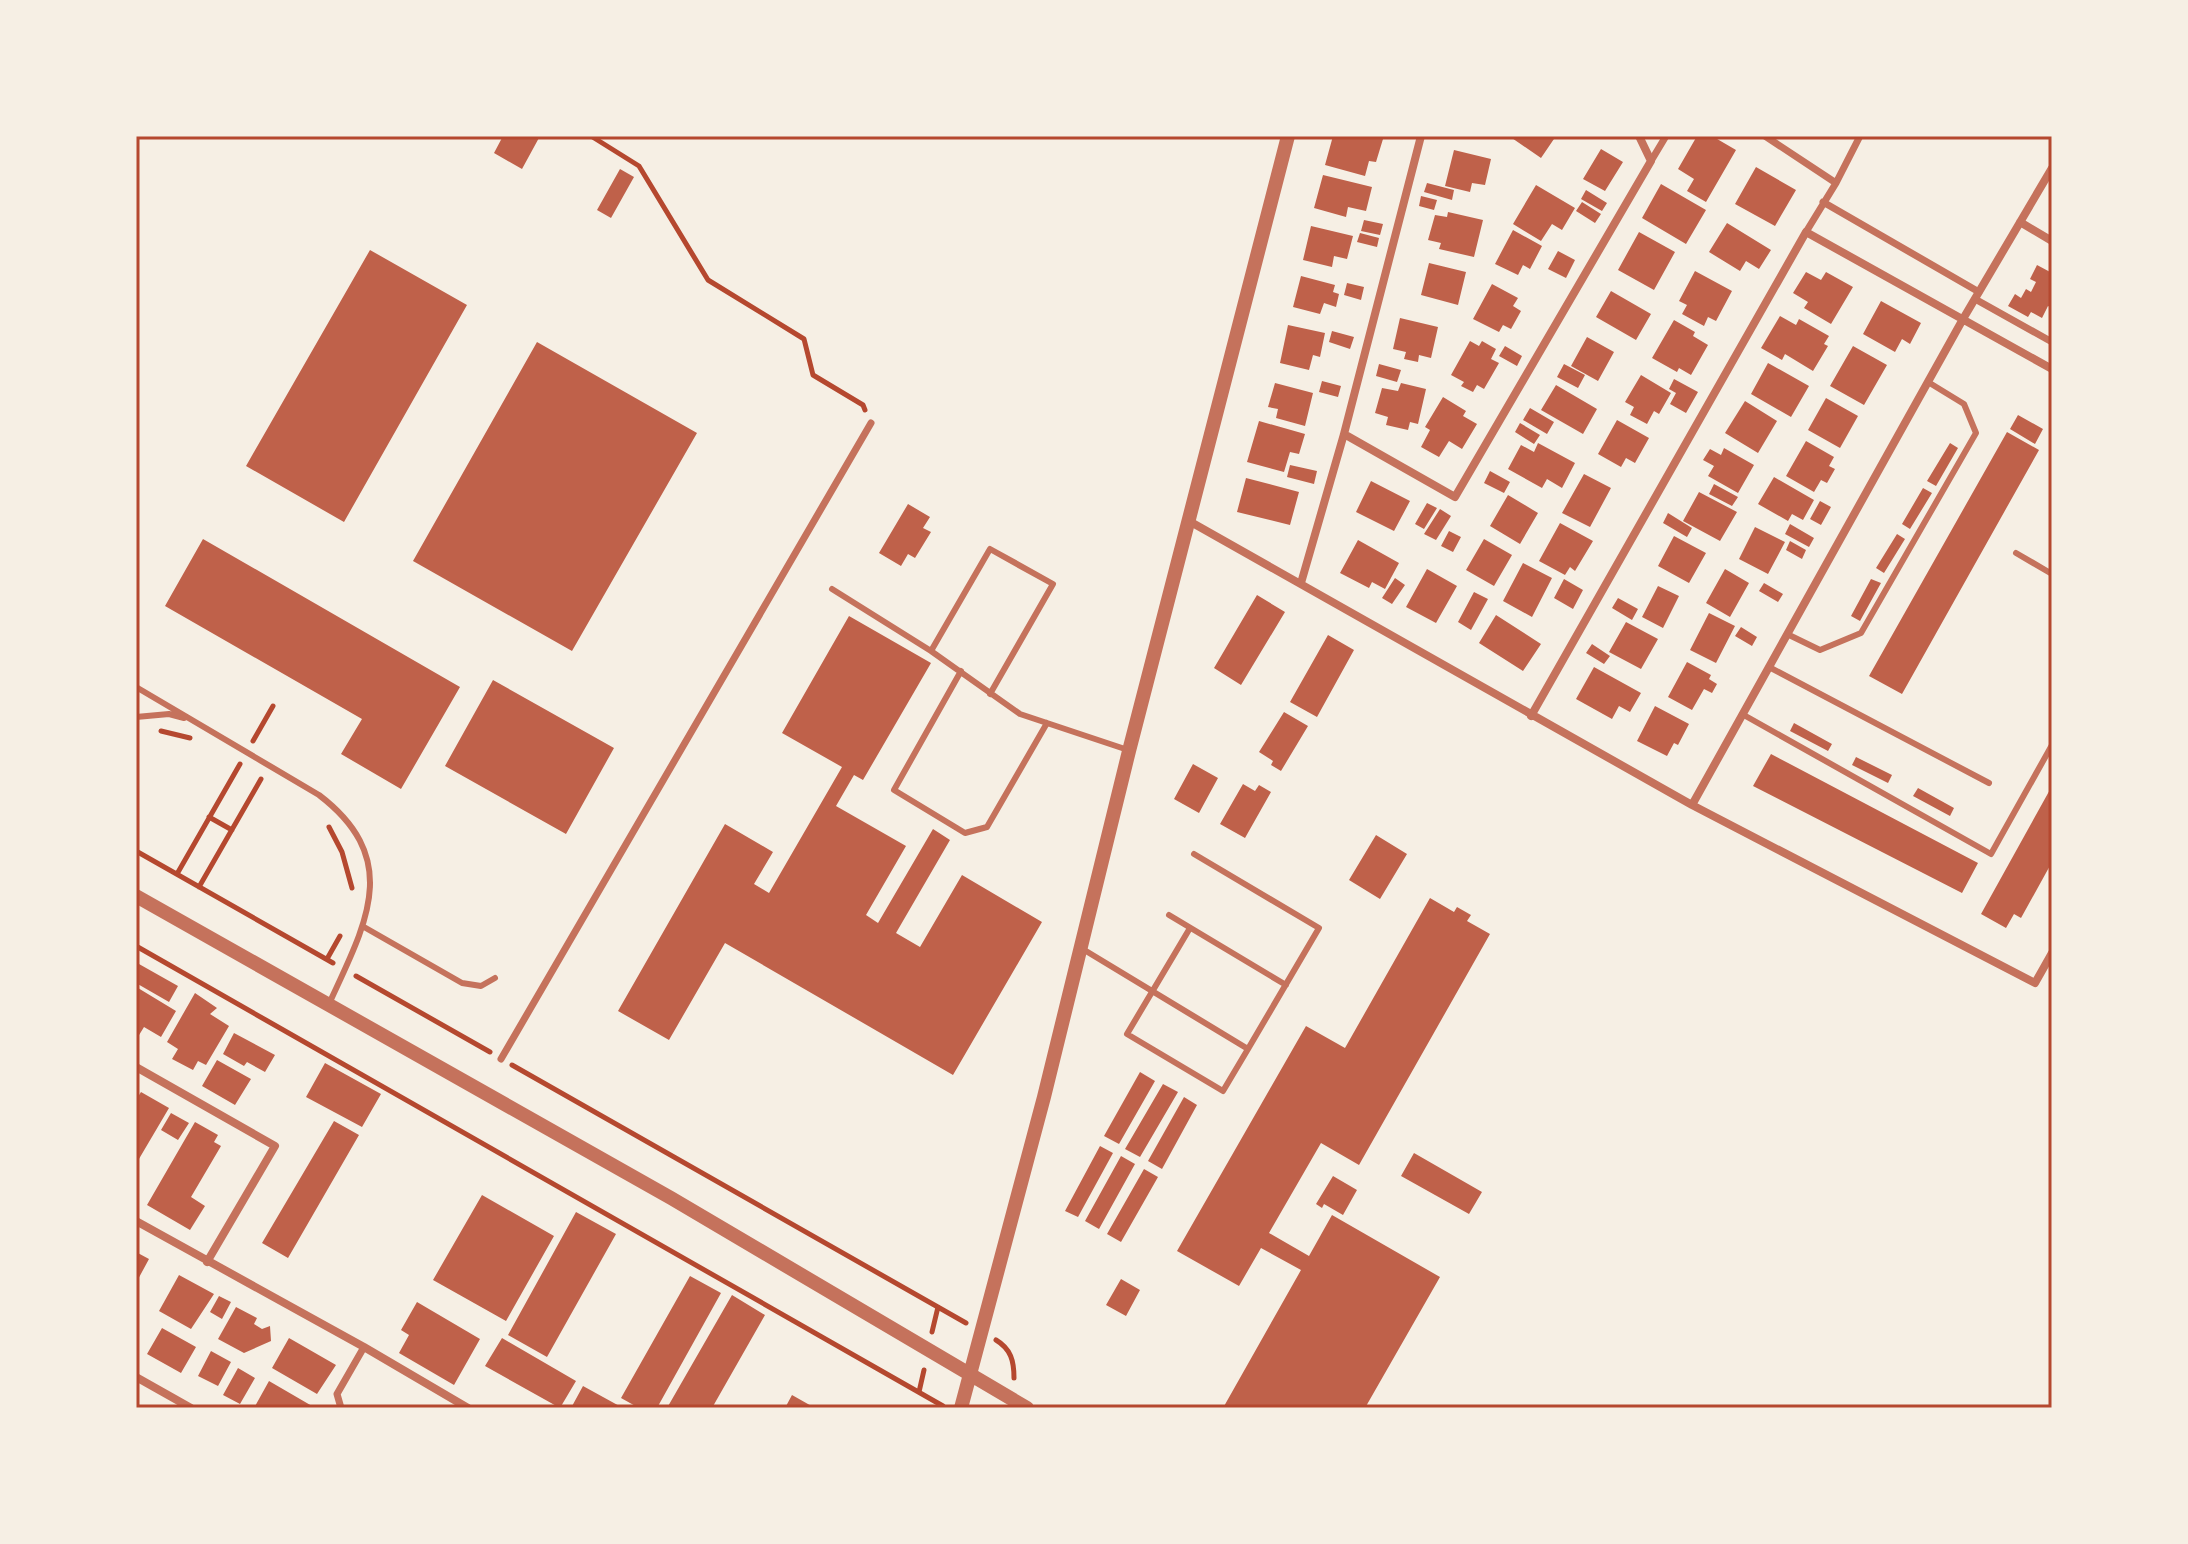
<svg xmlns="http://www.w3.org/2000/svg" width="2188" height="1544" viewBox="0 0 2188 1544" font-family="Overpass,sans-serif">
<rect width="100%" height="100%" fill="#f6efe4"/>
<path fill="#bf614a" d="M503,136H540L522,169L494,153Z
M1333,136H1374L1383,139L1376,162L1369,161L1365,176L1325,165Z
M1509,136H1556L1541,158Z
M1697,136H1712L1736,150L1706,202L1687,191L1694,179L1678,169Z
M1601,149L1623,162L1605,191L1583,179Z
M1454,150L1491,159L1485,185L1472,183L1470,192L1445,186Z
M1756,167L1796,190L1775,226L1735,204Z
M620,169L634,177L611,218L597,210Z
M1323,175L1372,187L1366,211L1348,207L1346,217L1314,208Z
M1427,183L1454,190L1452,200L1424,192Z
M1661,184L1706,210L1686,244L1642,218Z
M1536,185L1575,208L1562,230L1552,224L1541,241L1513,224Z
M1586,190L1607,203L1602,211L1581,199Z
M1421,196L1437,200L1434,210L1419,206Z
M1582,202L1601,214L1595,223L1576,211Z
M1448,212L1483,220L1474,257L1439,249L1441,243L1428,240L1435,215L1447,217Z
M1364,220L1383,224L1380,235L1361,231Z
M1727,223L1771,250L1759,269L1746,261L1740,271L1709,252Z
M1311,226L1353,236L1347,259L1334,256L1332,267L1303,260Z
M1513,230L1542,246L1530,269L1523,265L1518,275L1495,264Z
M1639,232L1675,252L1654,290L1618,270Z
M1360,233L1379,238L1377,247L1357,242Z
M370,250L467,305L344,522L246,466Z
M1558,251L1575,260L1566,278L1548,269Z
M1429,263L1466,272L1458,305L1421,295Z
M2037,265L2052,273V308L2048,306L2042,318L2031,312L2028,317L2008,306L2015,294L2021,298L2026,289L2031,292L2036,282L2030,279Z
M1695,271L1732,291L1716,321L1708,317L1704,326L1682,314L1687,305L1679,301Z
M1806,272L1821,280L1826,272L1853,287L1831,324L1804,308L1808,302L1793,293Z
M1301,276L1335,285L1333,292L1339,294L1336,307L1324,303L1320,314L1293,307Z
M1347,283L1364,287L1361,300L1344,295Z
M1492,284L1518,298L1513,306L1521,311L1511,329L1503,325L1499,332L1473,319Z
M1611,291L1651,314L1636,340L1596,317Z
M1881,301L1921,323L1910,344L1902,339L1895,352L1863,334Z
M1780,316L1796,325L1799,319L1829,336L1824,344L1828,346L1813,371L1785,354L1782,360L1761,348Z
M1400,318L1438,327L1431,358L1419,355L1418,362L1404,359L1406,352L1393,349Z
M1674,320L1695,332L1693,336L1708,345L1691,375L1679,368L1677,372L1652,358Z
M1288,325L1325,333L1320,357L1313,355L1309,370L1280,363Z
M1332,331L1354,337L1350,349L1329,342Z
M1587,337L1614,352L1598,381L1571,366Z
M1470,341L1479,346L1482,341L1496,349L1491,359L1499,363L1484,389L1477,385L1473,392L1461,386L1464,382L1451,375Z
M537,342L697,433L572,651L413,561Z
M1505,346L1522,356L1517,366L1499,356Z
M1853,346L1887,365L1864,405L1830,386Z
M1768,363L1809,386L1791,417L1751,394Z
M1379,364L1401,370L1397,382L1376,376Z
M1564,364L1585,375L1578,388L1557,377Z
M1641,375L1671,393L1659,414L1654,411L1647,424L1630,415L1634,407L1625,402Z
M1674,379L1698,392L1686,413L1670,404L1676,393L1669,389Z
M1322,381L1341,386L1338,397L1319,392Z
M1275,383L1313,393L1305,426L1276,418L1278,409L1268,407Z
M1401,383L1426,389L1418,424L1410,422L1408,430L1386,425L1388,417L1375,413L1382,388L1398,391Z
M1556,385L1597,409L1583,434L1541,410Z
M1443,397L1466,411L1463,416L1477,424L1462,449L1449,441L1439,457L1421,447L1430,430L1425,427Z
M1826,398L1858,416L1840,448L1808,430Z
M1745,401L1777,421L1758,453L1725,433Z
M1530,408L1554,422L1547,434L1523,420Z
M2018,415L2043,429L2035,444L2010,429Z
M1617,420L1649,438L1635,463L1626,458L1621,467L1598,454Z
M1259,421L1305,434L1299,454L1290,452L1284,472L1247,462Z
M1520,423L1540,435L1534,444L1515,432Z
M2007,432L2039,450L1902,694L1869,676Z
M1806,441L1834,457L1829,466L1835,469L1827,483L1821,480L1814,492L1786,476Z
M1538,443L1575,463L1562,488L1547,479L1542,488L1508,469L1521,445L1534,452Z
M1950,443L1958,448L1936,486L1927,481Z
M1724,448L1754,465L1738,493L1708,476L1714,466L1703,460L1710,449L1721,455Z
M1290,465L1317,471L1314,484L1287,477Z
M1490,471L1510,482L1504,493L1484,483Z
M1584,474L1611,488L1590,527L1562,513Z
M1774,477L1814,500L1803,520L1792,514L1788,521L1758,504Z
M1246,478L1299,492L1290,525L1237,512Z
M1371,481L1410,501L1394,531L1356,512Z
M1714,484L1738,497L1732,506L1709,494Z
M1923,488L1932,493L1910,529L1902,524Z
M1699,492L1737,512L1720,541L1683,521Z
M1508,495L1538,513L1520,544L1490,526Z
M1820,501L1831,507L1821,525L1810,519Z
M1427,503L1437,508L1424,529L1415,524Z
M908,504L930,517L923,528L931,532L915,558L908,554L901,566L879,553Z
M1440,509L1451,516L1436,540L1424,534Z
M1668,513L1692,528L1687,537L1663,523Z
M1560,523L1593,541L1575,571L1570,567L1565,575L1539,561Z
M1790,524L1814,538L1809,547L1785,534Z
M1755,527L1785,542L1768,574L1739,559Z
M1449,531L1461,537L1453,552L1441,546Z
M1897,534L1905,539L1884,573L1876,568Z
M1674,536L1706,553L1689,583L1658,566Z
M203,539L460,687L401,789L341,754L362,719L165,606Z
M1484,539L1512,555L1494,586L1466,570Z
M1358,540L1399,563L1385,589L1372,582L1369,588L1340,573Z
M1790,541L1806,550L1802,559L1786,550Z
M1523,563L1552,578L1532,617L1503,601Z
M1427,569L1457,586L1436,623L1406,607Z
M1725,569L1749,583L1730,617L1706,603Z
M1395,578L1405,585L1392,604L1382,598Z
M1564,579L1583,590L1573,609L1554,598Z
M1871,579L1881,583L1860,621L1851,616Z
M1764,583L1783,594L1778,602L1759,591Z
M1658,586L1679,596L1663,628L1642,617Z
M1474,592L1488,599L1471,630L1458,622Z
M1257,595L1285,612L1241,685L1214,668Z
M1618,598L1638,609L1632,620L1612,608Z
M1709,613L1735,626L1716,663L1690,650Z
M1496,615L1541,644L1523,671L1479,643Z
M849,616L931,663L863,780L854,775L836,806L906,846L866,915L878,923L933,829L950,840L896,933L920,947L962,875L1042,922L953,1075L725,943L669,1040L618,1011L725,824L773,852L754,884L769,893L842,767L782,733Z
M1626,622L1658,639L1641,669L1609,652Z
M1741,627L1757,637L1752,646L1735,636Z
M1328,635L1354,650L1317,717L1290,702Z
M1592,644L1610,656L1604,664L1586,653Z
M1687,662L1711,675L1709,679L1717,684L1712,693L1704,689L1692,710L1668,697Z
M1594,667L1641,693L1630,712L1619,706L1612,719L1576,699Z
M493,680L614,748L566,834L445,766Z
M1655,706L1689,724L1678,745L1674,743L1667,756L1637,741Z
M1284,712L1308,726L1281,771L1271,765L1273,761L1259,752Z
M1794,723L1832,744L1828,751L1790,731Z
M1771,754L1978,863L1962,893L1753,786Z
M1856,757L1892,775L1888,783L1852,765Z
M1193,764L1218,778L1199,813L1174,799Z
M1243,784L1255,791L1259,785L1271,792L1245,838L1220,824Z
M2052,786V862L2021,918L2014,914L2006,928L1981,914Z
M1918,788L1954,808L1950,816L1913,796Z
M1376,835L1407,854L1380,899L1349,880Z
M1430,898L1454,912L1457,907L1471,915L1467,921L1490,934L1359,1165L1321,1143L1269,1233L1309,1256L1332,1215L1440,1277L1365,1408H1223L1301,1270L1261,1248L1239,1286L1177,1251L1306,1026L1345,1048Z
M139,964L178,986L169,1002L136,983V970Z
M138,988L176,1011L161,1037L144,1027L136,1040Z
M195,993L217,1008L210,1014L229,1026L206,1065L198,1061L193,1070L172,1059L178,1049L167,1042Z
M234,1033L275,1055L265,1072L247,1062L244,1066L223,1054Z
M217,1060L251,1079L235,1105L202,1086Z
M325,1063L381,1094L362,1127L306,1097Z
M1140,1072L1155,1081L1119,1144L1104,1136Z
M1163,1084L1178,1092L1140,1157L1125,1149Z
M141,1092L169,1108L136,1164V1100Z
M1184,1097L1197,1105L1162,1169L1148,1161Z
M171,1113L189,1123L178,1140L161,1130Z
M334,1121L359,1135L288,1258L262,1243Z
M195,1122L218,1135L214,1142L221,1146L191,1197L205,1206L190,1230L147,1205Z
M1100,1146L1113,1153L1078,1217L1065,1211Z
M1414,1153L1482,1192L1469,1214L1401,1176Z
M1121,1156L1135,1164L1099,1229L1085,1221Z
M1144,1169L1158,1177L1121,1242L1107,1234Z
M1333,1176L1357,1190L1343,1215L1324,1204L1322,1208L1316,1204Z
M482,1195L554,1236L506,1321L433,1280Z
M576,1212L616,1234L547,1357L508,1335Z
M136,1252L149,1259L136,1283Z
M179,1275L214,1294L191,1329L159,1311Z
M690,1276L721,1293L657,1408H639L621,1398Z
M1121,1279L1140,1290L1126,1316L1106,1305Z
M732,1295L765,1315L712,1408H667Z
M219,1296L231,1302L222,1319L210,1312Z
M417,1302L480,1339L454,1385L399,1353L409,1335L401,1330Z
M236,1307L257,1318L254,1324L262,1329L270,1326L271,1341L244,1353L218,1339Z
M162,1328L196,1347L181,1373L147,1354Z
M289,1338L336,1365L317,1394L272,1368Z
M502,1338L576,1381L560,1408L485,1366Z
M211,1351L231,1362L218,1386L198,1376Z
M238,1368L255,1378L240,1404L223,1395Z
M269,1381L312,1406L311,1408H254Z
M583,1386L623,1408H571Z
M792,1395L815,1408H785Z"/>
<g fill="none" stroke-linecap="round" stroke-linejoin="round">
<path stroke="#b5482f" stroke-width="5" d="M591,136L639,166L708,280L804,339L813,375L863,405L865,410
M161,731L190,738
M253,741L273,706
M209,817L232,830
M329,827L342,852L352,888
M136,851L333,963
M177,874L240,764
M199,887L261,779
M136,946L943,1406
M327,959L340,936
M356,976L490,1052
M512,1065L966,1323
M932,1332L938,1307
M996,1340C1011,1349 1014,1361 1014,1378
M919,1392L924,1370"/>
<path stroke="#c5725c" stroke-width="6" d="M2016,553L2052,574
M832,589L931,651L1020,714L1128,750
M1787,634L1820,650L1861,633L1976,433L1964,404L1928,382
M931,651L990,549L1053,584L990,694
M1769,667L1989,783
M961,671L894,790L965,833L987,827L1047,723
M136,687L319,795C404,860 365,925 329,1004
M1742,714L1991,854L2052,745
M136,717L169,714L184,718
M1169,915L1286,985
M364,927L462,983L481,986L495,978
M1190,928L1127,1034L1223,1091L1248,1049
M1081,948L1248,1049L1319,928L1194,854"/>
<path stroke="#c5725c" stroke-width="7" d="M1765,136L1836,183
M1651,161L1666,136
M1823,202L1979,292
M1806,232L1836,183L1860,136
M1975,299L2052,342
M501,1059L871,423
M341,1408L337,1394L364,1347"/>
<path stroke="#c5725c" stroke-width="8" d="M2020,222L2052,241
M1344,434L1455,497L1651,161L1639,136
M1189,521L1692,805L2035,983L2052,953
M1301,583L1344,434L1421,136
M1531,716L1806,232L2052,369
M1692,805L1963,319L2052,168
M136,1067L275,1146L207,1262
M136,1221L364,1347L468,1408
M136,1377L191,1408"/>
<path stroke="#c5725c" stroke-width="14" d="M136,896L671,1198L1027,1408
M961,1408L1044,1097L1129,751L1288,136"/>
</g>
<rect width="2188" height="1544" fill="none" stroke="#f6efe4" stroke-width="276"/>
<rect x="138" y="138" width="1912" height="1268" fill="none" stroke="#b5482f" stroke-width="3"/>
</svg>
